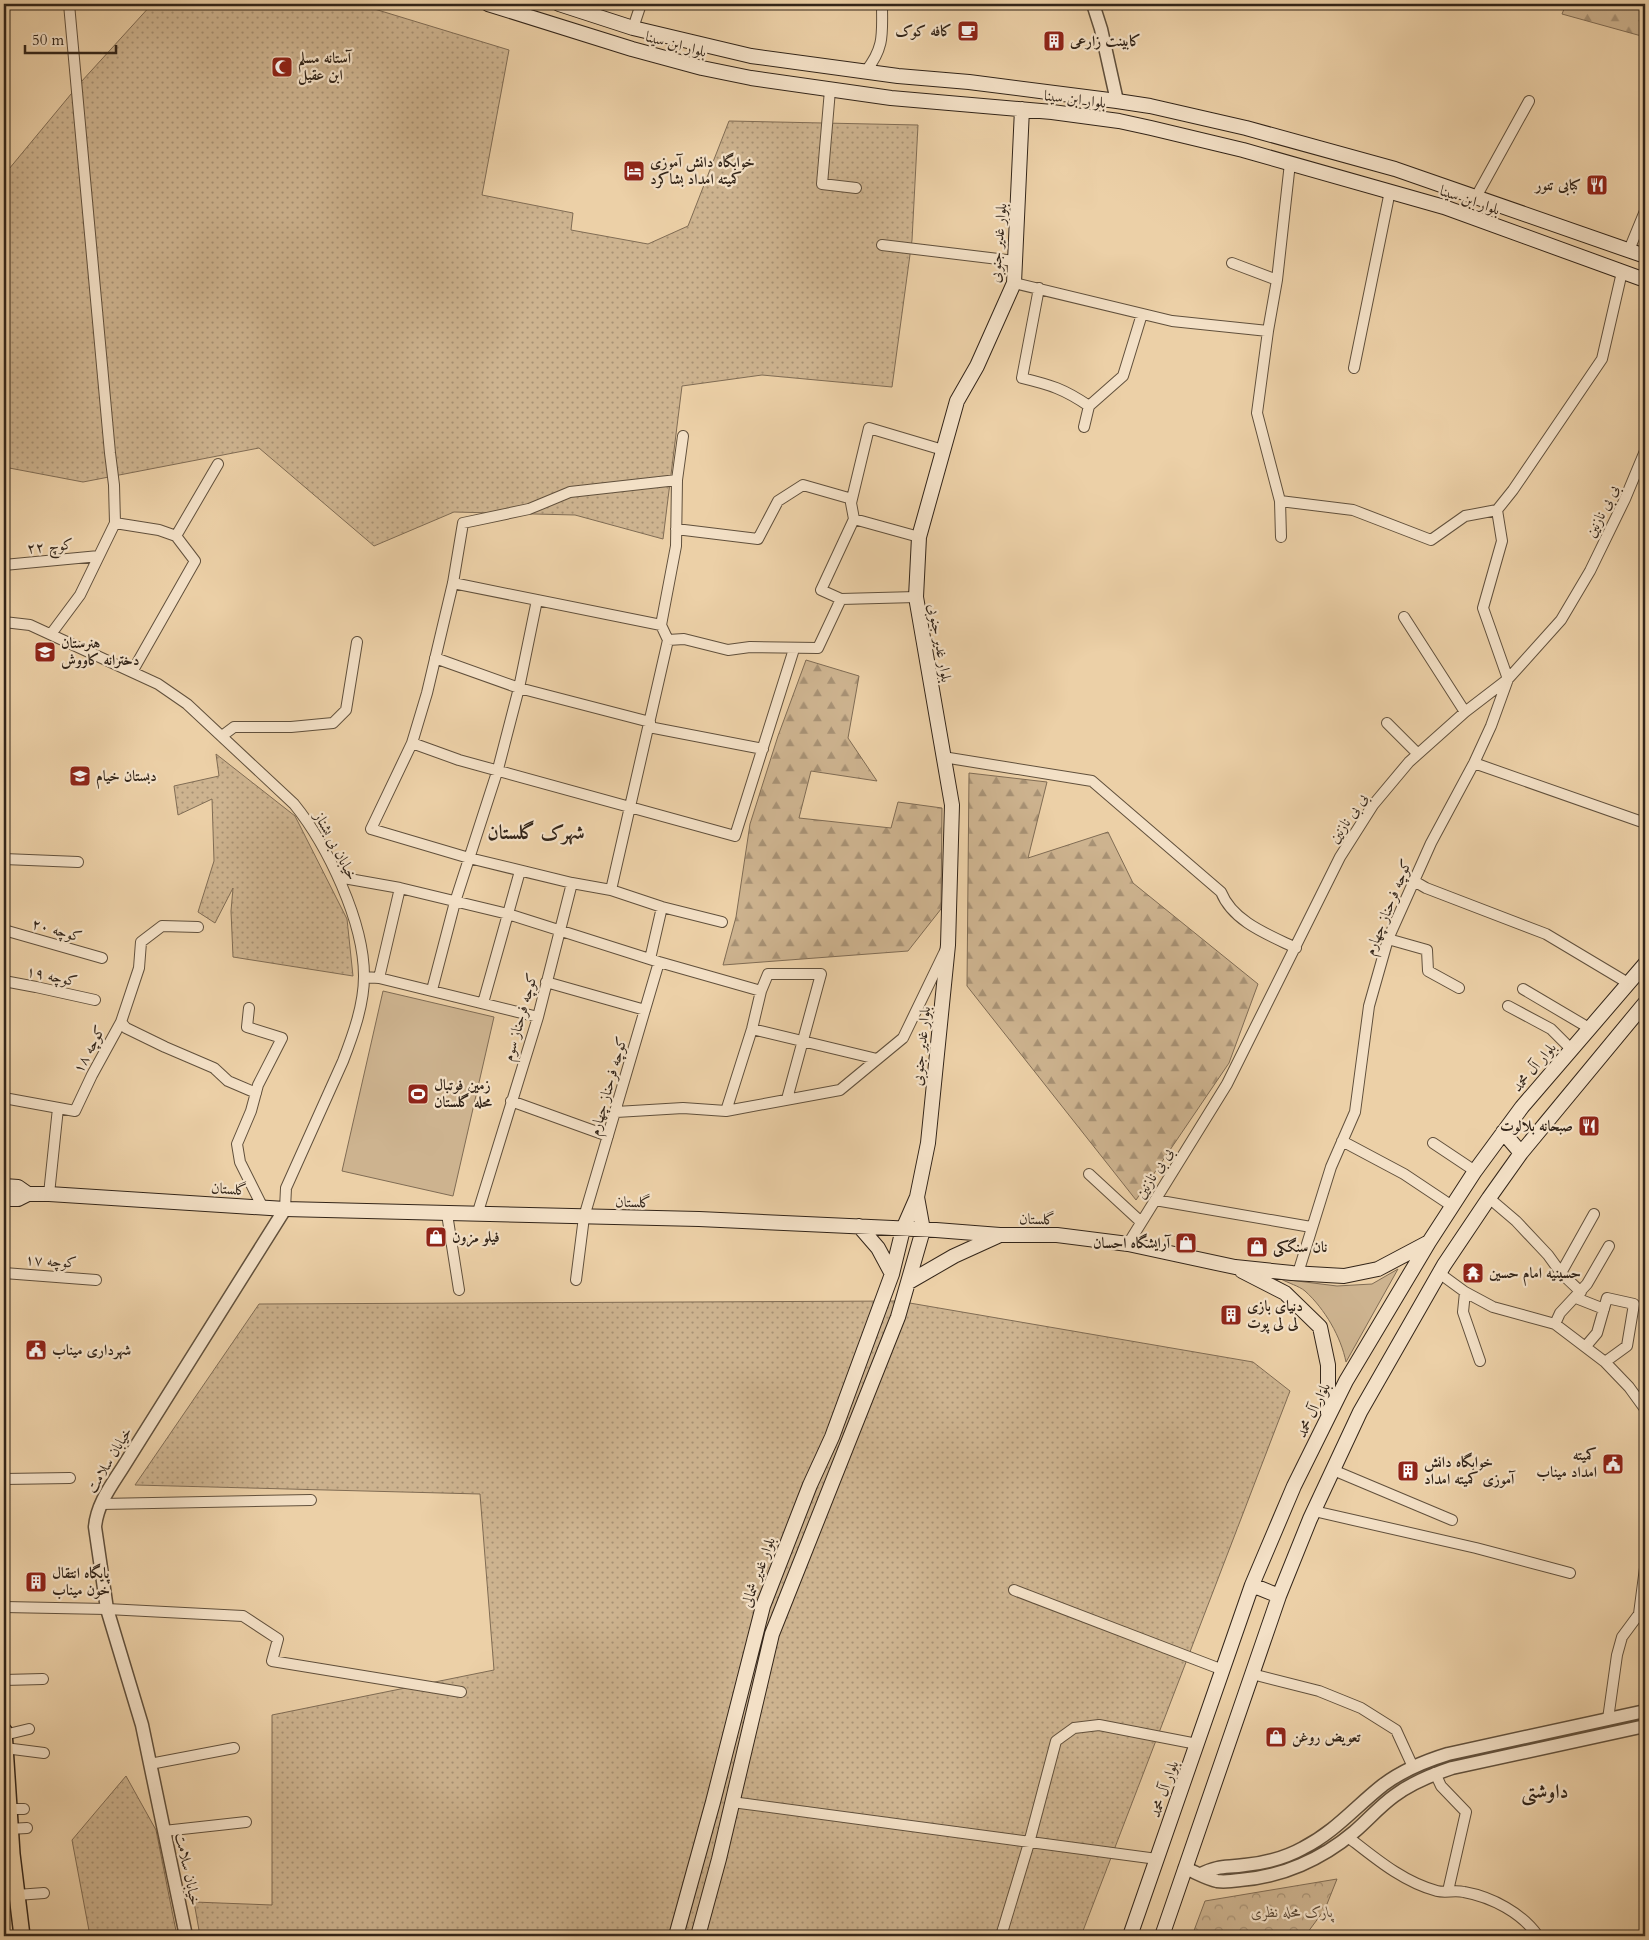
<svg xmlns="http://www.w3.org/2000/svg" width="1649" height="1940" viewBox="0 0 1649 1940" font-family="Cardo,Amiri,serif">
<defs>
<pattern id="forest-firs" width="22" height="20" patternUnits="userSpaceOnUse" patternTransform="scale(1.25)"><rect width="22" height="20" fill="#cdb38f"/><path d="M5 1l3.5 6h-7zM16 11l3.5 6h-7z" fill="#a79174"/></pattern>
<pattern id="park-crowns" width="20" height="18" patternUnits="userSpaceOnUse" patternTransform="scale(1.25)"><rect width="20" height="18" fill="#cdb38f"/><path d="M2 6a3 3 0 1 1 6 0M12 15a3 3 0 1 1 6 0" fill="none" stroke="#a79174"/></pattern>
<pattern id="garden-dots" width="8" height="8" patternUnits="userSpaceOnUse" patternTransform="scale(1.25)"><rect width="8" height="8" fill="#cdb38f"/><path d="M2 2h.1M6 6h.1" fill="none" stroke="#a79174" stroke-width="1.8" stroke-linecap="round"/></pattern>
</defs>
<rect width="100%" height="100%" fill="#ecd0a7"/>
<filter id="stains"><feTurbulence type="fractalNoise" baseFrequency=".004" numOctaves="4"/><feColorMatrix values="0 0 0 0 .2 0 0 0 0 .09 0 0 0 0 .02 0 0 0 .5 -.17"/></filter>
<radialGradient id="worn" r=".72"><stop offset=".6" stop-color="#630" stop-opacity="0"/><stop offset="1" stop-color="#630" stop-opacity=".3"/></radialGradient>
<path fill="#cdb38f" stroke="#806c54" d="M383,991L494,1017L453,1196L342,1171Z
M1398,1269L1346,1362C1341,1337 1325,1309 1305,1291C1299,1286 1288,1283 1281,1279L1337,1286L1372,1284Z"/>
<path fill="url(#forest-firs)" stroke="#806c54" d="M1566,4H1645V37L1562,14Z
M806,660L859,676L848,738L877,781L811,771L799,818L891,828L898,802L942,808L941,909L908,951L723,965L736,917L750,824L778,736Z
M969,773L1047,782L1028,858L1108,832L1133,883L1258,984L1229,1063L1136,1200L967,986Z"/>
<path fill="url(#park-crowns)" stroke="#806c54" d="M1337,1879L1325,1909L1305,1936H1192L1205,1901Z"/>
<path fill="url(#garden-dots)" stroke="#806c54" d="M152,4H358L509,50L482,195L573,213L571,230L648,244L688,226L729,121L918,125L912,240L892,387L762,375L682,386L663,539L575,515L454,512L374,546L259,448L83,482L4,467V175L81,82Z
M216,754L295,816L347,919L353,976L233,957L231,911L233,888L215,923L198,912L214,861L212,799L178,815L174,786L219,776Z
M898,1301L1253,1362L1290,1391L1081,1936H200L194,1902L272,1905V1715L494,1670L480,1494L135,1485L259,1304Z
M126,1776L156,1830L177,1936H90L72,1840Z"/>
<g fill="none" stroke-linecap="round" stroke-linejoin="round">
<g stroke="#61503c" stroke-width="12">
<path id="minor" d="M69,4L110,453L114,485L115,523
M633,28L641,4
M866,71C885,47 882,33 882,4
M830,90L822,184L856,188
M1476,197L1529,101
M882,245L1015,261
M1629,250L1645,211
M1232,263L1277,280
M1014,283L1172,321L1268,331
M1039,288L1022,378C1051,385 1064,389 1089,406
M1354,368L1390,191
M1084,427L1089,406L1123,376L1142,314
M677,480L570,492L529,509L463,523L453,583L427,693L412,743L371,829L469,858L572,883L611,890L662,907L722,922
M1280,501L1353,510L1431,540L1465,516L1497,510
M854,519L851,503L869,428L943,450
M676,529L758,539L778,501L803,485L852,499
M1281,537L1280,501L1257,413L1268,331L1277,280L1290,163
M4,565L99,556
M453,583L661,625
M841,599L821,590L854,519L919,537
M1404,617L1465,712
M4,622L30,625L158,684L187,704L294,804C328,846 364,922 364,976C364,1005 353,1035 343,1061L286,1188L285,1209
M51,634L80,595L115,523L159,530L176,536L218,464
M668,640L684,639L728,650L750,647L818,648L841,599L916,597
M435,658L519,688L650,722
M132,672L195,561L176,536
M1387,723L1418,754
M649,727L763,749
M222,736L234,727H291L333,723L346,710L357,642
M412,743L459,760L735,836L794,649
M943,757L1092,781L1221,892C1233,922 1269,935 1296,948
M1474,763L1645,823
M4,859L78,862
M338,877L400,888L508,914L659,962L761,991
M1414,881L1426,888L1546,934L1628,983
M611,890L668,640L661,625L676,546L677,480L683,436
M4,930L102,958
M1388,939L1427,950L1428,971L1459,988
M650,959L662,907
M364,977L379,978L538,1017
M379,978L400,888
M4,981L36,987L95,1000
M546,982L645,1010
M1523,989L1589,1028
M432,990L455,902L498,769L519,688L537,600
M483,1003L520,871
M1508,1006L1551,1029L1571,1049
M249,1008L247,1027L282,1038L258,1085L251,1111L237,1144L240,1162L263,1208
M121,1022L139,968L141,942L162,926L198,927
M752,1029L877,1059
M4,1098L75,1111L92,1075L121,1022L126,1028L165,1047L214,1068L228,1081L256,1093
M511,1101L608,1136
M726,1111L752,1029L761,991L768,974H821L787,1099
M616,1112L683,1108L726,1111L840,1090L903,1038L945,951
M1342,1141L1404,1174L1452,1206
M1433,1143L1475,1171
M1089,1174L1141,1222
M49,1194L58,1108
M1489,1198L1516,1221L1548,1255L1561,1273L1581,1292
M1155,1200L1311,1227
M447,1214L459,1290
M477,1215L538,1017L572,883
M1128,1244L1227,1084L1340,857L1373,805L1409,762L1465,712L1508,679L1561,620L1590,571L1625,499L1645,451
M4,1273L96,1280
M1298,1273L1331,1167L1355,1112L1369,1006L1388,939L1431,843L1474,763L1491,726L1508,679L1483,608L1502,541L1497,510L1513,490L1602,359L1622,272
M1439,1273L1465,1292L1493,1307L1555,1324L1605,1362L1629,1387L1645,1409
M1561,1273L1594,1214
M576,1280L584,1217L659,962
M1465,1292L1463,1312L1480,1361
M1576,1298L1604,1309
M1555,1324L1560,1313L1587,1284L1609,1246
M1586,1346L1597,1333L1607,1298L1634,1304L1627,1346L1605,1362
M1333,1470L1452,1520
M4,1479L70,1478
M101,1504L311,1500
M1314,1511L1476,1548L1570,1573
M1014,1590L1223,1670
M4,1607L107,1609L243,1616L278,1639L272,1661L461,1692
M1252,1674L1319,1691L1361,1708L1396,1730L1413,1767
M4,1680L43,1679
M1608,1719L1617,1655L1622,1637L1639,1614L1645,1568
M4,1735L29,1729
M5,1748L44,1753
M150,1764L234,1748
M1435,1773L1441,1786L1466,1812L1448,1891
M732,1802L1157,1859
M8,1809H24
M9,1829L27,1828
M164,1831L246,1822
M1348,1837C1375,1858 1403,1882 1437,1891C1445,1893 1455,1890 1464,1892C1492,1897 1522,1913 1538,1936
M17,1895L44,1893
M1001,1936L1029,1843L1056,1741L1074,1728L1099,1725L1197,1744"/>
</g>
<g stroke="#61503c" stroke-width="15">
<path id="tertiary" d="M1093,4L1101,29L1117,101
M1185,1868C1195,1872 1207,1879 1217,1881C1224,1882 1233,1881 1240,1880C1282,1877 1322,1859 1354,1832C1368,1820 1379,1807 1394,1796C1411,1783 1431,1775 1452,1768L1645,1726
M1201,1874C1220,1865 1225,1868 1245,1865C1265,1863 1285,1858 1303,1848C1336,1831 1355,1807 1383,1785C1403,1770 1425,1761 1448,1754L1645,1711
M186,1936L142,1725L107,1609L95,1527C97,1504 111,1486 123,1467L285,1209"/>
</g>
<g stroke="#332519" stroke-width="16">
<path id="secondary" d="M488,4L632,49L702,68L751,78L891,98L1052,112L1119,121L1151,128L1243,150L1444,207L1645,280
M559,4L633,28L751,56L898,76L969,82L1117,101L1150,106L1246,128L1395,169L1645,256
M1503,1132L1521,1153
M4,1186L18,1187L28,1194
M4,1199H18L28,1194H49L285,1209L699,1219L936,1230L1000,1235H1057L1128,1244L1235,1267L1292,1273L1344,1276L1378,1269L1429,1242
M859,1226L878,1248L892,1274
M1242,1271L1285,1293L1320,1327L1328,1365V1413
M909,1282L954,1256L998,1236
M1252,1585L1279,1596
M676,1936L713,1802L763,1606L810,1485L832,1437L892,1274L903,1229L917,1197L928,1143L948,945L952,805L916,597L919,537L957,401L977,366L1014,283L1022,109
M698,1936L719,1859L772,1634L898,1317L923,1230L917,1197
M1130,1936L1252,1585L1294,1486L1346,1381L1429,1242L1475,1171L1522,1107L1645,964
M1162,1936L1279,1596L1310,1519L1360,1412L1444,1265L1489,1198L1521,1153L1645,1003"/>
</g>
<g stroke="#332519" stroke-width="18">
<path id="primary" d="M4,1731L12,1854L22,1936"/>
</g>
<use href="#minor" stroke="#f3e0c6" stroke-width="10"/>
<use href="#tertiary" stroke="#f3e0c6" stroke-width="12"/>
<use href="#secondary" stroke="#f3e0c6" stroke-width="14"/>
<use href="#primary" stroke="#ecd0a7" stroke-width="15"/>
</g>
<defs>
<g id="cafe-square" transform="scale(1.125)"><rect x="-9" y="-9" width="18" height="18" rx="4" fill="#8f2418" stroke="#f3e0c6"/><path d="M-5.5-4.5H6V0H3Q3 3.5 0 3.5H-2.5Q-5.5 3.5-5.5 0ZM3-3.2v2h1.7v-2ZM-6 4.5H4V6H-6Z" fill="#fff"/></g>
<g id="building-square" transform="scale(1.125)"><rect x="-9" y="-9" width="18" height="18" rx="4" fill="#8f2418" stroke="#f3e0c6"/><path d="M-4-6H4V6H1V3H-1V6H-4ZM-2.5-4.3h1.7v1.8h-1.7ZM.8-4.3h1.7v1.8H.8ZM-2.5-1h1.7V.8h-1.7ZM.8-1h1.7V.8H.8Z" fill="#fff"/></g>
<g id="mosque-square" transform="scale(1.125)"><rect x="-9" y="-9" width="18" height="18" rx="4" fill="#8f2418" stroke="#f3e0c6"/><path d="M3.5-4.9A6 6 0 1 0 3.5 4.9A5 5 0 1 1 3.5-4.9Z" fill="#fff"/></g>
<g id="hotel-square" transform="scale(1.125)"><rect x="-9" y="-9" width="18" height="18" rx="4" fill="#8f2418" stroke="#f3e0c6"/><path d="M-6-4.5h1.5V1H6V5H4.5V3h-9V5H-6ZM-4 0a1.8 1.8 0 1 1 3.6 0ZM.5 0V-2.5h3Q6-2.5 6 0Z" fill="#fff"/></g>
<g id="restaurant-square" transform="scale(1.125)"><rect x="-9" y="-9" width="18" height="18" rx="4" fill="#8f2418" stroke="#f3e0c6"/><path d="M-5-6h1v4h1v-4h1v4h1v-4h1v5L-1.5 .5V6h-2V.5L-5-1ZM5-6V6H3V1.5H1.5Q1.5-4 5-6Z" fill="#fff"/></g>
<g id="university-square" transform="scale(1.125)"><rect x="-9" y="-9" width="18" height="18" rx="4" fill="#8f2418" stroke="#f3e0c6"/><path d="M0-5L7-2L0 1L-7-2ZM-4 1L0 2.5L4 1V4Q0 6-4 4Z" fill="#fff"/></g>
<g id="school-square" transform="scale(1.125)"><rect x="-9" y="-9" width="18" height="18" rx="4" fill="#8f2418" stroke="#f3e0c6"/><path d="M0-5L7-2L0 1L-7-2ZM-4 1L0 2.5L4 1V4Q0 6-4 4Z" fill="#fff"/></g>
<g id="stadium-square" transform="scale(1.125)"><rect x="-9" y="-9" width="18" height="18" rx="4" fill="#8f2418" stroke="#f3e0c6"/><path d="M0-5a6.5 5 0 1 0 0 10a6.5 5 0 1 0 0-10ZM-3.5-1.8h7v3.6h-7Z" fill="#fff"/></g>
<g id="shop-square" transform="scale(1.125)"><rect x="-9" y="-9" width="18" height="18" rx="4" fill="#8f2418" stroke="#f3e0c6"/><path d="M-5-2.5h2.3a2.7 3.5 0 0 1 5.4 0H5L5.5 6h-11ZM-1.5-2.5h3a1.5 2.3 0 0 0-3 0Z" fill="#fff"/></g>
<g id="temple-square" transform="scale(1.125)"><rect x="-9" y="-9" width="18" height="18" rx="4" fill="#8f2418" stroke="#f3e0c6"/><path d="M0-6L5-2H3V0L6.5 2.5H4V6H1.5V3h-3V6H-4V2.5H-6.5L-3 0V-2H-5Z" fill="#fff"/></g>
<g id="civic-square" transform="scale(1.125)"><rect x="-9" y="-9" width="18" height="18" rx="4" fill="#8f2418" stroke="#f3e0c6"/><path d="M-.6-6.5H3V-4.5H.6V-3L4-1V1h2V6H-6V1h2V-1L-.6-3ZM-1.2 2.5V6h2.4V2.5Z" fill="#fff"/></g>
</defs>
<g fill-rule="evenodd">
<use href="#cafe-square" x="968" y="31"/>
<use href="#building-square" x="1054" y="41"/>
<use href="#mosque-square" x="282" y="67"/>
<use href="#hotel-square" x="634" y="171"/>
<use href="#restaurant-square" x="1597" y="185"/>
<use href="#university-square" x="45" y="652"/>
<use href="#school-square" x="80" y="776"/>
<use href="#stadium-square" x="418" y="1094"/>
<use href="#restaurant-square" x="1589" y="1126"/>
<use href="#shop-square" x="436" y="1237"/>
<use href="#shop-square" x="1186" y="1243"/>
<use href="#shop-square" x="1257" y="1247"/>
<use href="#temple-square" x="1473" y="1273"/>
<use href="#building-square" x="1231" y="1315"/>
<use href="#civic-square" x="36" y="1350"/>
<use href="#civic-square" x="1613" y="1464"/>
<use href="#building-square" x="1408" y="1471"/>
<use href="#building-square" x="36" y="1582"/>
<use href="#shop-square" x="1276" y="1737"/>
</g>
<g text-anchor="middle" stroke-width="4.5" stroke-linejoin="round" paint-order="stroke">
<g font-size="15" font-weight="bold" fill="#332519" stroke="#f3e0c6" text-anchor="start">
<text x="952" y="36" text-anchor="end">کافه کوک</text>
<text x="1070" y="46">کابینت زارعی</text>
<text x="298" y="63">آستانه مسلم<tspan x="298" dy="17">ابن عقیل</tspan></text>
<text x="650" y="167">خوابگاه دانش آموزی<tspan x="650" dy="17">کمیته امداد بشاکرد</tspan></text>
<text x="1581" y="190" text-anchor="end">کبابی تنور</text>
<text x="61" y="648">هنرستان<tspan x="61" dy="17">دخترانه کاووش</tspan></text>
<text x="96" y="781">دبستان خیام</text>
<text x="434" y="1090">زمین فوتبال<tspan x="434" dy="17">محله گلستان</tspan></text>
<text x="1573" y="1131" text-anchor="end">صبحانه بلالوت</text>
<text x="452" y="1242">فیلو مزون</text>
<text x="1170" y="1248" text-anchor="end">آرایشگاه احسان</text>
<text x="1273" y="1252">نان سنگکی</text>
<text x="1489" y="1278">حسینیه امام حسین</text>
<text x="1247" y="1311">دنیای بازی<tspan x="1247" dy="17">لی لی پوت</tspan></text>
<text x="52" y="1355">شهرداری میناب</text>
<text x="1597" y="1460" text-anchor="end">کمیته<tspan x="1597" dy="17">امداد میناب</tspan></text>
<text x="1424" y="1467">خوابگاه دانش<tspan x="1424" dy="17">آموزی کمیته امداد</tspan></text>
<text x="52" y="1578">پایگاه انتقال<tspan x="52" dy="17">خون میناب</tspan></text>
<text x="1292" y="1742">تعویض روغن</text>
</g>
<g font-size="15" fill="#332519" stroke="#f3e0c6">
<text transform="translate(676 44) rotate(15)" y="5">بلوار ابن سینا</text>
<text transform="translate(1075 99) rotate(7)" y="5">بلوار ابن سینا</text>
<text transform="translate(1470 200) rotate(19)" y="5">بلوار ابن سینا</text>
<text transform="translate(998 243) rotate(-85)" y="5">بلوار غدیر جنوبی</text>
<text transform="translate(1602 511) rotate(-64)" y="5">بی بی نازنین</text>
<text transform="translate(50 546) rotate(-5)" y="5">کوچ ۲۲</text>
<text transform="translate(940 643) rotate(80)" y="5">بلوار غدیر جنوبی</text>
<text transform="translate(1348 818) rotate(-56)" y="5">بی بی نازنین</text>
<text transform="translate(336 846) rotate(62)" y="5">خیابان بی بشناز</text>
<text transform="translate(1388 907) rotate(-68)" y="5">کوچه فرحناز چهارم</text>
<text transform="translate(57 930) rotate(16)" y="5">کوچه ۲۰</text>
<text transform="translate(52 976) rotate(12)" y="5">کوچه ۱۹</text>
<text transform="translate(520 1017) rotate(-74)" y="5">کوچه فرحناز سوم</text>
<text transform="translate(921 1046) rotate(-84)" y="5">بلوار غدیر جنوبی</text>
<text transform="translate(89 1049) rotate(-62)" y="5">کوچه ۱۸</text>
<text transform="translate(1534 1067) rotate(-50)" y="5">بلوار آل محمد</text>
<text transform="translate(608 1086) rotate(-74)" y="5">کوچه فرحناز چهارم</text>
<text transform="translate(1154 1173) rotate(-58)" y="5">بی بی نازنین</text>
<text transform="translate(229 1189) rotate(4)" y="5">گلستان</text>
<text transform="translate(633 1202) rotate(1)" y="5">گلستان</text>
<text transform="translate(1037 1219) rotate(1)" y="5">گلستان</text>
<text transform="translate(51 1261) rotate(4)" y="5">کوچه ۱۷</text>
<text transform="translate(1313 1410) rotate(-64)" y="5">بلوار آل محمد</text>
<text transform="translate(109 1460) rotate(-59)" y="5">خیابان سلامت</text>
<text transform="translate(758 1572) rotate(-70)" y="5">بلوار غدیر شمالی</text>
<text transform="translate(1164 1789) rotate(-71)" y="5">بلوار آل محمد</text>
<text transform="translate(188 1869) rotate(78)" y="5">خیابان سلامت</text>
</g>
<g font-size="15" font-style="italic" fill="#5a4836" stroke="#f3e0c6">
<text x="1292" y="1917">پارک محله نظری</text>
</g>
<g font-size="20" font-weight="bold" fill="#332519" stroke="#f3e0c6">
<text x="536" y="839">شهرک گلستان</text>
<text x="1545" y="1798">داوشتی</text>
</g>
</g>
<rect width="1649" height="1940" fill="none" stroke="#ecd0a7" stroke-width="20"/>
<rect x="5" y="5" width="1639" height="1930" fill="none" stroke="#332519" stroke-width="2.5"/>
<rect x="10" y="10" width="1629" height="1920" fill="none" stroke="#332519"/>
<path d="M25 45v8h91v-8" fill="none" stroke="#332519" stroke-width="2.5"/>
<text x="32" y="45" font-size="15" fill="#332519" stroke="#f3e0c6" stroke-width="4" paint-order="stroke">50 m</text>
<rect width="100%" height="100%" filter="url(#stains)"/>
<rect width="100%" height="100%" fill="url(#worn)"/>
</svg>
